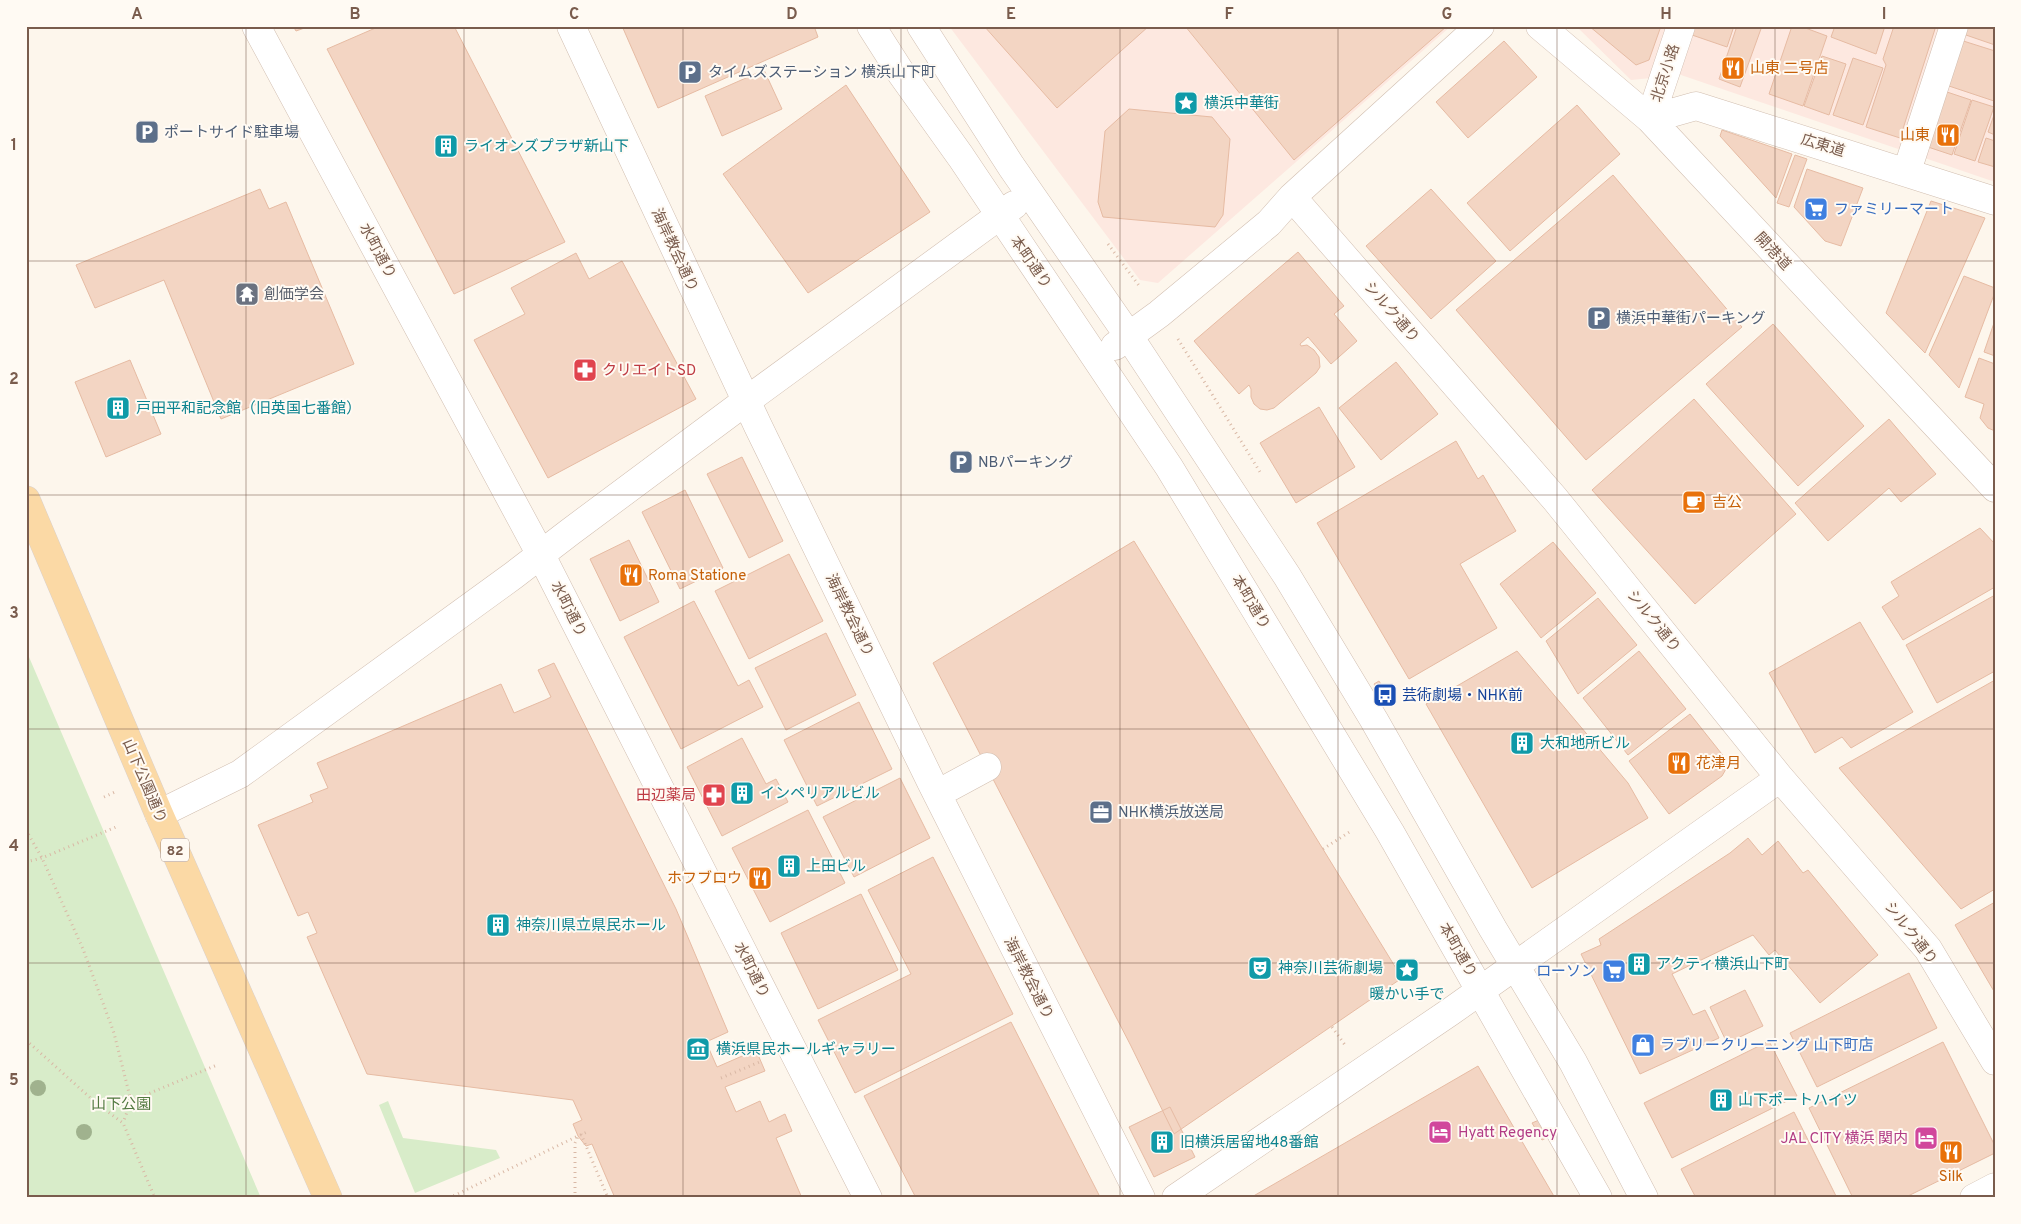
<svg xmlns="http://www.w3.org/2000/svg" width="2021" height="1224" viewBox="0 0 2021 1224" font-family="Overpass,'Noto Sans JP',sans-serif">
<rect width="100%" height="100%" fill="#fdf6ec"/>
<path fill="#fde8e0" d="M949,26H1451L1158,283L1140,280Z
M1576,26H1995V182L1681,75L1631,80Z"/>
<path fill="#d8ecc9" d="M26,650L261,1198H26Z
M388,1101L403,1138L496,1150L500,1158L415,1193L379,1105Z"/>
<path fill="#f3d5c3" stroke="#e6bba3" d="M293,26H310L296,31Z
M380,26H454L565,242L454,294L327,49Z
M622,26H814L818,37L658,108Z
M984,26H1149L1057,108Z
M1185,26H1447L1294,160Z
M1589,26H1661L1649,60L1636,65Z
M1695,26H1734L1727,47L1692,35Z
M1737,26H1762L1740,87L1719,79Z
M1792,26H1800L1827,36L1803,106L1769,94Z
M1835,26H1885L1876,54L1831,37Z
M1894,26H1928L1935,29L1900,138L1866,127L1886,65L1883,59Z
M1966,26H1995V45L1963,34Z
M1957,39L1995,51L1994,101L1943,84Z
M1504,41L1537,77L1468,138L1436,102Z
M1822,56L1846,64L1829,115L1804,106Z
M1853,58L1883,68L1863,125L1833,115Z
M764,70L782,109L722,136L705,96Z
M846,85L930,212L808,293L723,174Z
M1944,91L1971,100L1952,155L1925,146Z
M1972,100L1994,107L1975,161L1954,154Z
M1577,105L1620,154L1510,251L1467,203Z
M1129,109L1212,117L1230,139L1223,215L1215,227L1103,217L1098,202L1105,131Z
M1995,112V135L1988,132Z
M1722,130L1792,154L1776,198L1720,136Z
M1986,138L1995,141V167L1978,162Z
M1795,155L1807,159L1789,207L1777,203Z
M1807,169L1863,188L1841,246L1825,241L1794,207Z
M1613,175L1742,327L1586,460L1456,310Z
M260,189L269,209L286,202L354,364L221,419L164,280L95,308L76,265Z
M1431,189L1496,261L1431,319L1366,246Z
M1931,201L1985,218L1925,353L1886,313Z
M1298,252L1344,306L1334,314L1357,341L1331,364L1308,337L1300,344L1301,346L1307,345L1314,350L1319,357L1320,367L1316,373L1274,408L1267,410L1260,409L1254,404L1251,397V389L1249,385L1239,394L1194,341Z
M576,253L589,279L622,261L696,399L548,478L474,340L525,314L511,288Z
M1964,276L1995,288V292L1959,388L1929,355Z
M1995,320V356L1984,352Z
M1773,324L1864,426L1798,486L1706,384Z
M1979,358L1995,364V431L1988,428L1980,418L1984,404L1965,397Z
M130,360L161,434L106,457L75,382Z
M1396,362L1438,414L1381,460L1339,408Z
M1694,399L1796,514L1695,604L1592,490Z
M1319,407L1355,467L1296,503L1260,443Z
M1889,419L1936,474L1901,502L1889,488L1828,541L1795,503Z
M1456,441L1478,479L1483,475L1516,531L1460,564L1497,628L1409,679L1317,523Z
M742,457L783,541L749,558L707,474Z
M685,490L723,568L680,589L642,512Z
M1980,528L1995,544V587L1903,640L1882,607L1899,596L1891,582Z
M629,540L659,602L620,621L590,559Z
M1134,541L1402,978L1174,1134L1131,1046L933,663Z
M1553,542L1596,593L1541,638L1500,584Z
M789,554L823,621L749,659L715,591Z
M1995,595V671L1937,703L1906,645Z
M1598,598L1637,645L1578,694L1546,641Z
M694,601L738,686L749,680L763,707L681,749L624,637Z
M1860,622L1913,712L1851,748L1842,737L1815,753L1769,673Z
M826,633L856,695L786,730L755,668Z
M1517,651L1628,783L1648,818L1532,888L1426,704Z
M1639,651L1686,709L1628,755L1583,698Z
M554,663L676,909L728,1032L706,1042L717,1067L756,1050L765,1071L725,1087L736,1112L760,1101L769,1122L785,1114L792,1131L776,1138L802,1198H615L592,1144L586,1146L578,1136L573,1124L582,1120L573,1100L367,1074L307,937L317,933L308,912L298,916L258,825L313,802L310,795L328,788L317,763L501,684L514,713L545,700L551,697L538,670Z
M1995,680V889L1961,909L1839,768Z
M1379,681L1389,698L1384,701L1374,684Z
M859,702L892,769L817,806L784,740Z
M1690,714L1725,758L1726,769L1722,776L1669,814L1629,761Z
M742,738L766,784L776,779L788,802L722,836L687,767Z
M900,778L930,838L854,877L823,817Z
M808,810L845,883L770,922L732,848Z
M1748,838L1762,855L1778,841L1803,873L1808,870L1878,955L1820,1003L1775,950L1769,955L1753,935L1672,974L1693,1015L1705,1010L1719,1038L1640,1074L1581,954L1601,945L1599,939L1730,853Z
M933,857L1013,1014L855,1093L818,1020L911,974L868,890Z
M861,894L898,970L818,1009L781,933Z
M1995,902V993L1955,925Z
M1909,973L1937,1028L1817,1087L1790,1033Z
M1745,990L1763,1026L1727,1043L1710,1007Z
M1011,1022L1099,1195L1094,1198H916L864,1096Z
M1769,1041L1797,1096L1672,1158L1644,1103Z
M1943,1042L1995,1146V1153L1904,1198H1853L1809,1108Z
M1478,1066L1555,1198H1250Z
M1170,1107L1195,1157L1154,1177L1129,1127Z
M1794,1112L1837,1198H1696L1681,1169Z
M1539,1120L1548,1137L1542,1140L1532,1123Z"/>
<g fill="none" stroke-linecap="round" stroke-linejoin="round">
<g stroke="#d1beb0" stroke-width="29">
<path id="minor" d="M256,26L541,555L868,1198
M571,26L758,426L931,782L1141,1198
M871,26L901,73L961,157L1169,467L1390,832L1598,1198
M921,26L1011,166L1128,335L1287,576L1374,720L1493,929L1573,1062L1644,1198
M1540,26L1650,119L1995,488
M1650,119L1696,106L1995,201
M1650,119L1681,26
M1907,171L1954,26
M1292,197L1555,499L1780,778L1928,949L1995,1061
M1115,346L1159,314L1269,223L1292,197L1480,26
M937,794L987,767
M159,814L240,774L514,575L570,532L746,401L1014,205
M1176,1198L1450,1012L1780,778
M1974,1198L1995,1187"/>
</g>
<g stroke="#dad1cd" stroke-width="29">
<path id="major" d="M26,500L159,814L328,1198"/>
</g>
<path stroke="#d9b8a5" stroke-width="3" stroke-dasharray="1 4" stroke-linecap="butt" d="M1108,244L1140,287
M1178,339L1260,472
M104,797L115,792
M26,830L42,858L83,949L114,1033L131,1101L123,1123
M1323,849L1351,831
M26,862L42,858L116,827
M1332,1027L1345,1045
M26,1040L95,1102L123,1123L155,1198
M721,1078L762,1061
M131,1101L217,1065
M581,1134L608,1198
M449,1198L578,1136
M575,1198V1143L578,1136L587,1132"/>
<use href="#minor" stroke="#fff" stroke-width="28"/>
<use href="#major" stroke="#fbd9a5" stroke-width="28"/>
</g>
<g fill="#a0b28e">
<circle cx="38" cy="1088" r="8"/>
<circle cx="84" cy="1132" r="8"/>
</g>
<path fill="none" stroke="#7a5c4d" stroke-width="1" stroke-opacity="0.55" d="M246,26V1198M464,26V1198M683,26V1198M901,26V1198M1120,26V1198M1338,26V1198M1557,26V1198M1775,26V1198M26,261H1995M26,495H1995M26,729H1995M26,963H1995"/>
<defs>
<g id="restaurant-square" transform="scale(1.25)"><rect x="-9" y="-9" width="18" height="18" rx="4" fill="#e8710a" stroke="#fffaf3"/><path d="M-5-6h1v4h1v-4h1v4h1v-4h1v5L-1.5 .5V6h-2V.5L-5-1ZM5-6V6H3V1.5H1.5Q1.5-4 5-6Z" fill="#fff"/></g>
<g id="parking-square" transform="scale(1.25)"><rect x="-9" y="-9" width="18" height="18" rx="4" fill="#5c6f8a" stroke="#fffaf3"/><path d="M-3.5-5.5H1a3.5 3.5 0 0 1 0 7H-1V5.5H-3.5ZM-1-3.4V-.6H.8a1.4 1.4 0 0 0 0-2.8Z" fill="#fff"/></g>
<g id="sight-square" transform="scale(1.25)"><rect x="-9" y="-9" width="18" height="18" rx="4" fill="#0f9aa8" stroke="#fffaf3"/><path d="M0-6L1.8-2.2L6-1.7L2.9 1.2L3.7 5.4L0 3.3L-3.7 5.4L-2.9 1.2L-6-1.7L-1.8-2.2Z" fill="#fff"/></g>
<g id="building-square" transform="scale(1.25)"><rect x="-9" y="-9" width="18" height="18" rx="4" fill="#0f9aa8" stroke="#fffaf3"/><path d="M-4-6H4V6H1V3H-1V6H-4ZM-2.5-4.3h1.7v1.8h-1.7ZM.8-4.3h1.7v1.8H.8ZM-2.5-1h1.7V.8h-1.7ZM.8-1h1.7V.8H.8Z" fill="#fff"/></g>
<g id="supermarket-square" transform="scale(1.25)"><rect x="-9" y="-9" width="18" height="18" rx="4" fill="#3f7fe0" stroke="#fffaf3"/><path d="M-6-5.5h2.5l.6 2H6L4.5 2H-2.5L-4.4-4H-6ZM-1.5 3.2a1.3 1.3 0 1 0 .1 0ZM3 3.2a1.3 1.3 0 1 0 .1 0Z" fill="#fff"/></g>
<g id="temple-square" transform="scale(1.25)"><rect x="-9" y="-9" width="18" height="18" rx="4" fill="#6b7280" stroke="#fffaf3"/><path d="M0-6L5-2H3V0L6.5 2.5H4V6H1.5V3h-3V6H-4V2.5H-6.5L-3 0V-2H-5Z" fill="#fff"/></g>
<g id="pharmacy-square" transform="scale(1.25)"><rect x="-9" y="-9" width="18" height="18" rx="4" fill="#e0444e" stroke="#fffaf3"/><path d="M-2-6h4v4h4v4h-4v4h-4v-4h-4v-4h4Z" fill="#fff"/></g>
<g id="cafe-square" transform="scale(1.25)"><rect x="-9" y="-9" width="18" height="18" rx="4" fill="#e8710a" stroke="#fffaf3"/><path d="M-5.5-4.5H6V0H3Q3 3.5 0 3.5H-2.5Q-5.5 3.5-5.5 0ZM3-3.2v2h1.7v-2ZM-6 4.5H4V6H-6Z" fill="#fff"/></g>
<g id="bus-square" transform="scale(1.25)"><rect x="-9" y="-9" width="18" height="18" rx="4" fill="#1a4fb4" stroke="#fffaf3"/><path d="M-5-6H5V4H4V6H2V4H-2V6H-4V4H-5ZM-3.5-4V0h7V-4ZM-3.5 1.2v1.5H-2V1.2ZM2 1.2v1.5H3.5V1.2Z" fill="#fff"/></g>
<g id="office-square" transform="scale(1.25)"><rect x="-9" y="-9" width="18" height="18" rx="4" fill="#5c6f8a" stroke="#fffaf3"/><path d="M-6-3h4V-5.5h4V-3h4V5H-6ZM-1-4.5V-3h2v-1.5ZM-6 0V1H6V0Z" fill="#fff"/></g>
<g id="theatre-square" transform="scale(1.25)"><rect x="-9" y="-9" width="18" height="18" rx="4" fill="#0f9aa8" stroke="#fffaf3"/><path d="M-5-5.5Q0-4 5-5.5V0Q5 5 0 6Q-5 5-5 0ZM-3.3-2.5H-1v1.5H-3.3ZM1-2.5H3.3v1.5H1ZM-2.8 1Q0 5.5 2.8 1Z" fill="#fff"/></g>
<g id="shop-square" transform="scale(1.25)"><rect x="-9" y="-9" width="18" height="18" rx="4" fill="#3f7fe0" stroke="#fffaf3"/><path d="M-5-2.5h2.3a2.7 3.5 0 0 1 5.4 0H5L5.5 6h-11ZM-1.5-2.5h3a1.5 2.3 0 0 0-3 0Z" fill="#fff"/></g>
<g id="museum-square" transform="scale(1.25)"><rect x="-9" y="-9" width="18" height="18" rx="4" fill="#0f9aa8" stroke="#fffaf3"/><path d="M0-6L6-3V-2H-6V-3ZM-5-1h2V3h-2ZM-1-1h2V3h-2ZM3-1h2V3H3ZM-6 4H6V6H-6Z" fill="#fff"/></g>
<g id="hotel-square" transform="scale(1.25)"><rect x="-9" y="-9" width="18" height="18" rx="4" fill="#d1479c" stroke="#fffaf3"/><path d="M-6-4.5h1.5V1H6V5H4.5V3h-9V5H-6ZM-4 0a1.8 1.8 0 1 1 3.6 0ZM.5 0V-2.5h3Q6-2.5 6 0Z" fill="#fff"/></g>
</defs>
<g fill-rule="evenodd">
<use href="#restaurant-square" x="1733" y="68"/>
<use href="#parking-square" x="690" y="72"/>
<use href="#sight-square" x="1186" y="103"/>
<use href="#parking-square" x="147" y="132"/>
<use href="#restaurant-square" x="1948" y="135"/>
<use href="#building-square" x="446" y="146"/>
<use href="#supermarket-square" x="1816" y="209"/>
<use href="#temple-square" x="247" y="294"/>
<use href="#parking-square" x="1599" y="318"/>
<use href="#pharmacy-square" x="585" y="370"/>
<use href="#building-square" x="118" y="408"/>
<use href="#parking-square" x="961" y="462"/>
<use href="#cafe-square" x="1694" y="502"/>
<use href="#restaurant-square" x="631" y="575"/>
<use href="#bus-square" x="1385" y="695"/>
<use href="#building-square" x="1522" y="743"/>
<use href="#restaurant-square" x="1679" y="763"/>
<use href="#building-square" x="742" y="793"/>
<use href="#pharmacy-square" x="714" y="795"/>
<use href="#office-square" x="1101" y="812"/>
<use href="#building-square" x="789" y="866"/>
<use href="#restaurant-square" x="760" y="878"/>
<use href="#building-square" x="498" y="925"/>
<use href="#building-square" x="1639" y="964"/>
<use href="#theatre-square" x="1260" y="968"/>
<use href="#sight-square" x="1407" y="970"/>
<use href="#supermarket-square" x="1614" y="971"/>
<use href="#shop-square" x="1643" y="1045"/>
<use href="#museum-square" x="698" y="1049"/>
<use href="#building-square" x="1721" y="1100"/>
<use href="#hotel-square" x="1440" y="1132"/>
<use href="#hotel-square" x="1926" y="1138"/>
<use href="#building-square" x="1162" y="1142"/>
<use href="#restaurant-square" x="1951" y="1152"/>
</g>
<g text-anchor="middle" stroke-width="4" stroke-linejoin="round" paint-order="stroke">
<rect fill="#fffaf3" stroke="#a28b7f" stroke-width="1" x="161" y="838.5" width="28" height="23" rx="4"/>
<g font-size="14" font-weight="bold" fill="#7a5c4d">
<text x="175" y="855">82</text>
</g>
<g font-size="15" fill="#c56008" stroke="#fffaf3" text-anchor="start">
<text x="1750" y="73">山東 二号店</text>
<text x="1930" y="140" text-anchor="end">山東</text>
<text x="1712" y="507">吉公</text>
<text x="648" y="580">Roma Statione</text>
<text x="1696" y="768">花津月</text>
<text x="742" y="883" text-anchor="end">ホフブロウ</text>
<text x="1951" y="1181" text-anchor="middle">Silk</text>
</g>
<g font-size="15" fill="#4e5e75" stroke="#fffaf3" text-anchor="start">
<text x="708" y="77">タイムズステーション 横浜山下町</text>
<text x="164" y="137">ポートサイド駐車場</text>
<text x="1616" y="323">横浜中華街パーキング</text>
<text x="978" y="467">NBパーキング</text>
<text x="1118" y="817">NHK横浜放送局</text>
</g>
<g font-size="15" fill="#7a5c4d" stroke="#fffaf3">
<text transform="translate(1665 73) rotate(-72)" y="5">北京小路</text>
<text transform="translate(1823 145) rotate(17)" y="5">広東道</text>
<text transform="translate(675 250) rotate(65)" y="5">海岸教会通り</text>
<text transform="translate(378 251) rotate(62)" y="5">水町通り</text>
<text transform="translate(1773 251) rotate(47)" y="5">開港道</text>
<text transform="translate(1031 262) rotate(55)" y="5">本町通り</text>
<text transform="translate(1392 312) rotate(49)" y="5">シルク通り</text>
<text transform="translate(1251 602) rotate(59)" y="5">本町通り</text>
<text transform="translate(569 609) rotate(63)" y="5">水町通り</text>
<text transform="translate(850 615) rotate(64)" y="5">海岸教会通り</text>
<text transform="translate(1654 621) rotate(51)" y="5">シルク通り</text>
<text transform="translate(145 781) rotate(67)" y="5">山下公園通り</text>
<text transform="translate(1911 933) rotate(52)" y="5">シルク通り</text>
<text transform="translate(1458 950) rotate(60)" y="5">本町通り</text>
<text transform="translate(752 970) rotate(63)" y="5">水町通り</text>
<text transform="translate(1029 978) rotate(63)" y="5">海岸教会通り</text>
</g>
<g font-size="15" fill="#0d838f" stroke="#fffaf3" text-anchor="start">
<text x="1204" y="108">横浜中華街</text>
<text x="464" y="151">ライオンズプラザ新山下</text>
<text x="136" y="413">戸田平和記念館（旧英国七番館）</text>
<text x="1540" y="748">大和地所ビル</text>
<text x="760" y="798">インペリアルビル</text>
<text x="806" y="871">上田ビル</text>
<text x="516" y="930">神奈川県立県民ホール</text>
<text x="1656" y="969">アクティ横浜山下町</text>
<text x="1278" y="973">神奈川芸術劇場</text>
<text x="1407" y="999" text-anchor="middle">暖かい手で</text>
<text x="716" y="1054">横浜県民ホールギャラリー</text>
<text x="1738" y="1105">山下ポートハイツ</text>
<text x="1180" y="1147">旧横浜居留地48番館</text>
</g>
<g font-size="15" fill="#366cbe" stroke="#fffaf3" text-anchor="start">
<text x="1834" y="214">ファミリーマート</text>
<text x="1596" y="976" text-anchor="end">ローソン</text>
<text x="1660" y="1050">ラブリークリーニング 山下町店</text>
</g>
<g font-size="15" fill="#5b616d" stroke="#fffaf3" text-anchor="start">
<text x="264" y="299">創価学会</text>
</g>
<g font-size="15" fill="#be3a42" stroke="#fffaf3" text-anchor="start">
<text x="602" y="375">クリエイトSD</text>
<text x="696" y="800" text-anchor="end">田辺薬局</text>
</g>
<g font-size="15" fill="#164399" stroke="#fffaf3" text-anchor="start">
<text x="1402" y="700">芸術劇場・NHK前</text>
</g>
<g font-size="15" fill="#537a41" stroke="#fffaf3">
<text x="121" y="1109">山下公園</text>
</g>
<g font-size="15" fill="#b23c85" stroke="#fffaf3" text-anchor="start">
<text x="1458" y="1137">Hyatt Regency</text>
<text x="1908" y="1143" text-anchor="end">JAL CITY 横浜 関内</text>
</g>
</g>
<rect width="2021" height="1224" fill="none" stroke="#fffaf3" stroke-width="55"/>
<rect x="28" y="28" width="1966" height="1168" fill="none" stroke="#7a5c4d" stroke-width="2"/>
<g font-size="16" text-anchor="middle" font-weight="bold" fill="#7a5c4d">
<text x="137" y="19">A</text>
<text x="355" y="19">B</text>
<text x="574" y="19">C</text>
<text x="792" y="19">D</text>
<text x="1011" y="19">E</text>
<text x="1229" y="19">F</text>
<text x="1447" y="19">G</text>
<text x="1666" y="19">H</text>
<text x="1884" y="19">I</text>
<text x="14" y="150">1</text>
<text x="14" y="384">2</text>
<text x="14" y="618">3</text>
<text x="14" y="851">4</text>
<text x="14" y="1085">5</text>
</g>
</svg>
